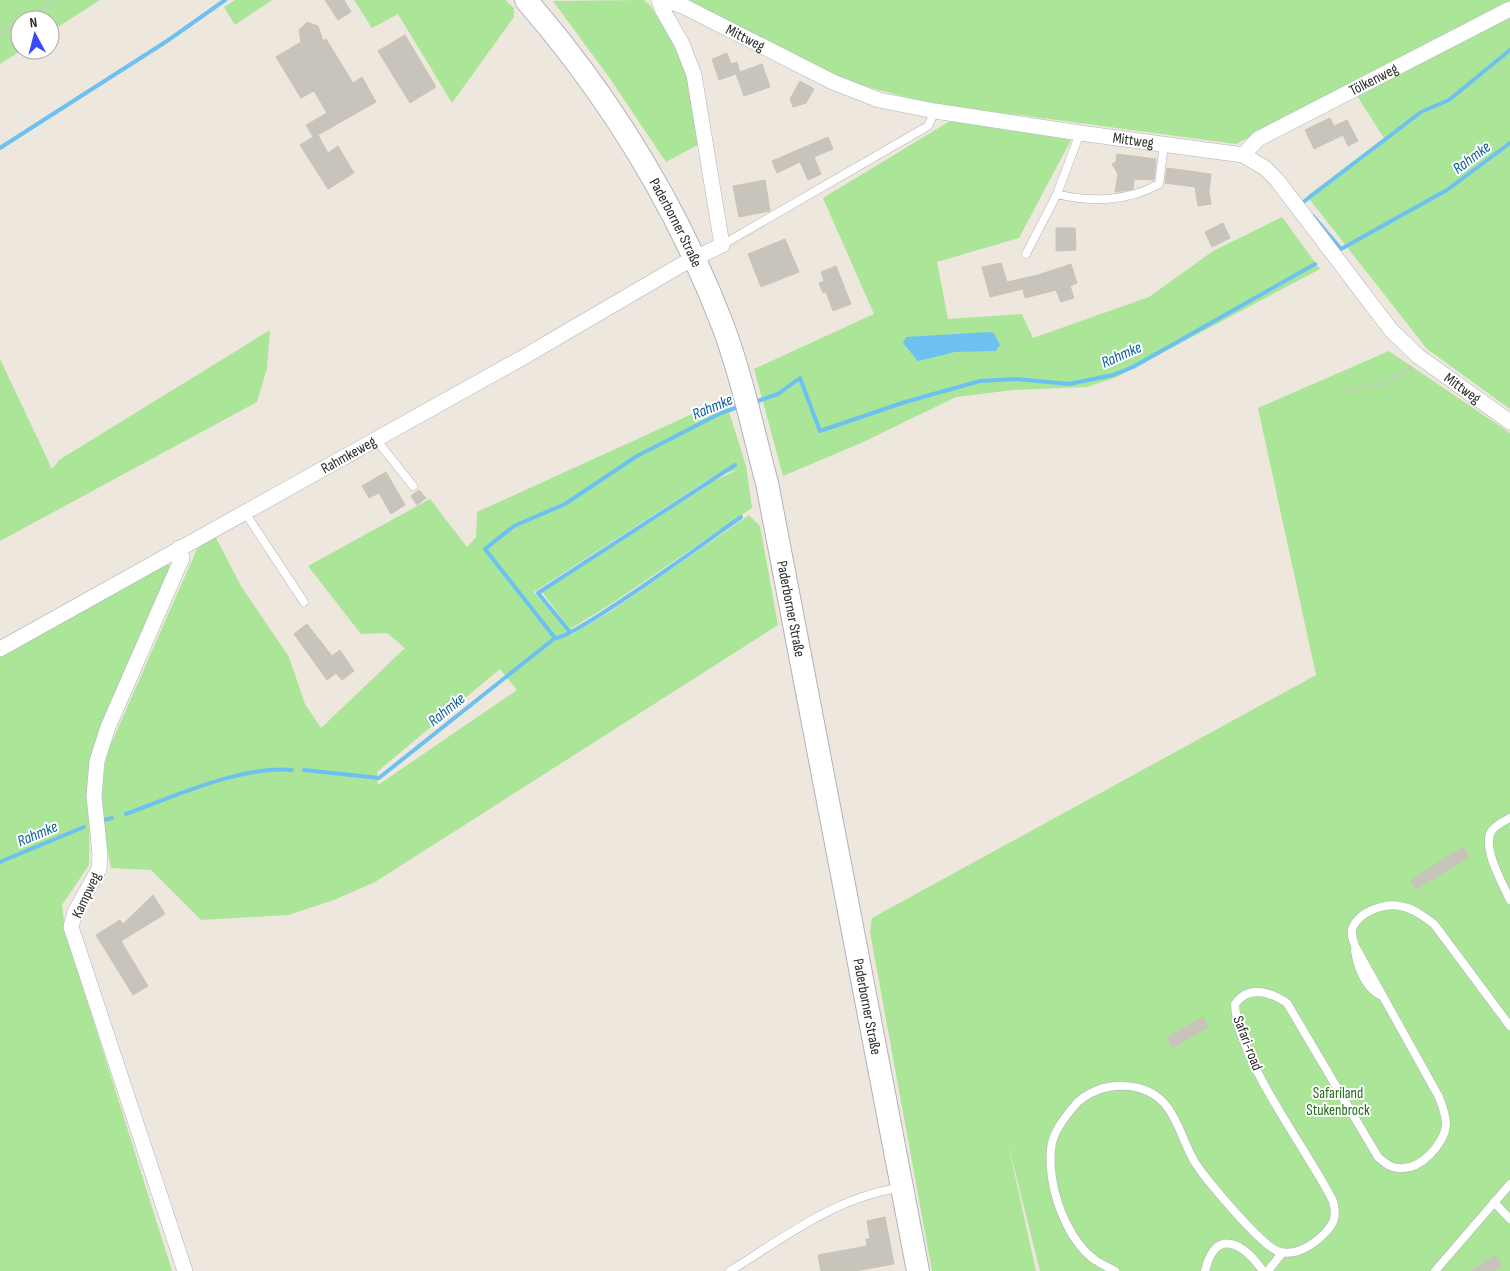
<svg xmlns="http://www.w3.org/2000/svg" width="1510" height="1271" viewBox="0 0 1510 1271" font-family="'Sofia Sans Condensed',sans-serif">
<rect width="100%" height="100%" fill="#ede7dd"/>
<path fill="#abe598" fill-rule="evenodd" d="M0,0H100L50,32V20H20V50H22L0,64Z
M235,0H272L235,25L224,7Z
M354,0H505L514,8V17L452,103L398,14L372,28Z
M644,0L651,6L679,53L689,74L699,144L666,162L611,80L553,1Z
M688,0H1510V409L1427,349L1307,196L1384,138L1350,85L1236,144L929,103L852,83Z
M950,121L1071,140L1019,238L937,262L948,319L1022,314L1033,338L1149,297L1213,251L1282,217L1320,269L1117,377L1087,387L1013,390L956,397L861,443L783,476L754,369L874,314L823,198Z
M270,330L267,368L257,402L0,541V359L52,469L59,460Z
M1389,351L1510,433V1271H1040L1008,1144L1036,1271H932L870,932L872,918L1316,675L1258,408Z
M725,399L746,466L752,508L608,606L570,629L542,592L714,481L739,469L709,479L534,592L571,635L610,612L749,515L760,526L778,625L375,882L334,900L288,915L201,920L151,870L111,868C101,822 99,801 107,753L197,549L215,536L241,586L289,657L305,704L321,728L405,648L387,633L361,634L308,566L430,499L467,547L476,537L477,512ZM500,669L517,690L378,785L377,772Z
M167,563L172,569L90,758L89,865L62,905L65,930L172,1271H0V657Z"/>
<path fill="#6dc1f1" d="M989,332L994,333L1000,345L996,351L955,352L918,361L903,343L906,337Z"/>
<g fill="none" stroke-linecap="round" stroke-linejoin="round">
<path stroke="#6dc1f1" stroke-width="4" d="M0,148L167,41L225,0
M1302,203L1421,112L1449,100L1510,50
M1313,216L1341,249L1447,190L1510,143
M755,402L778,394L800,378L820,431L905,402L980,381L1016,379L1069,384L1113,375L1133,367L1315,264
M570,632L538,593L735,465
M555,638C574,639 715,535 741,517
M304,770L379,778L555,638L485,549L514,526L565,504L637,456L721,413L741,406
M126,814C173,797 242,765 292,770
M104,820L112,818
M0,862L84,827"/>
</g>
<path fill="#c8c4bc" stroke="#c8c4b6" d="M325,0H344L351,12L338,20Z
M307,22L318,26L323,41L326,39L353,83L362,77L376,102L318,135L328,153L338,146L354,173L328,189L300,145L313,137L306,125L327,113L314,91L301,98L276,57L301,42L299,30Z
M405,35L436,87L410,103L378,51Z
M727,53L731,64L737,62L740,72L762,64L770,87L744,96L736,74L719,80L712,59Z
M800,81L814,89L806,103L793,107L790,99Z
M1330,118L1334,126L1347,120L1358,141L1348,146L1343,135L1314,149L1305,130Z
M828,137L833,149L814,157L821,174L808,180L800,162L777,173L772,161Z
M1117,154L1156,159L1154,180L1134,179L1133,189L1115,192L1118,174L1112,164L1116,162Z
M1167,168L1211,174L1209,192L1211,204L1198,206L1195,187L1165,183Z
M765,180L770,211L739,217L733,186Z
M1223,223L1230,238L1212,247L1205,232Z
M1056,228H1075L1076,250L1056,251Z
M785,239L799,272L761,287L748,254Z
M1001,263L1007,282L1038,275L1071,264L1077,283L1070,286L1074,298L1061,302L1056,290L1025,298L1023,289L990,297L982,267Z
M836,266L851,304L833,311L826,292L823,293L819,283L824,281L821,272Z
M386,472L405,505L391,514L379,493L369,498L362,486Z
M419,490L426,498L417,505L411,496Z
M307,624L332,656L340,650L354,671L342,680L336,673L327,680L294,634Z
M1463,847L1469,857L1416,889L1411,880Z
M153,895L165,914L121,941L148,986L133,995L96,935L120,920L123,924Z
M1203,1017L1208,1027L1172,1048L1167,1038Z
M885,1217L894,1264L855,1271H821L818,1255L867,1246L866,1239H870L867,1221Z
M1495,1255L1502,1266L1493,1271H1471Z"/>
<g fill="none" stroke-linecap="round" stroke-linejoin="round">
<g stroke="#b1b1bf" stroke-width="9">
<path id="service" d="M1057,194C1090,203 1129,201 1159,184L1164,144
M722,245L928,126L935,111
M1026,254L1057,194L1080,133
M375,438L413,486
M244,511L304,602
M1510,818C1503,822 1495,825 1491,832C1482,848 1503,884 1510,900
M1355,951C1358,968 1365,988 1382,996
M1494,1202L1510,1219
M730,1271C782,1239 837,1196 900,1188
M1115,1271C1108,1267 1101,1264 1095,1260C1071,1243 1056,1205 1052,1178C1047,1143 1053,1131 1075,1105C1097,1080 1148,1078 1168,1108C1179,1123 1184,1143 1193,1159C1202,1176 1264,1249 1280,1252C1296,1256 1313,1245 1324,1234C1335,1223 1337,1216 1333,1201C1307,1149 1237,1059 1235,1004C1249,984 1270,992 1287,1003L1378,1157C1384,1162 1390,1168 1398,1168C1420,1171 1445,1144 1446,1124C1446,1115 1442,1105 1439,1097L1355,946C1353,940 1350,933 1353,927C1359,912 1384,903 1400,906C1413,908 1423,916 1434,924L1510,1026
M1205,1271C1216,1226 1244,1244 1263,1271
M1268,1271L1282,1253
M1435,1271L1510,1184"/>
</g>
<g stroke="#b1b1bf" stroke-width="16">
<g id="minor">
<path id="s1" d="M665,0L685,7L833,82L879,100L935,111L1080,133L1243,155L1265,168L1277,180L1391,330L1418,356L1510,422"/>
<path id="s2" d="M1243,155L1258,139L1510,9"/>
<path d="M179,548L182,558L108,727L97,761L94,796L100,854L99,869L75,912L71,927L185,1271"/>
<path id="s3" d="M0,649L522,358L681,265L722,245L694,75L682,44L662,9L659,0"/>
</g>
</g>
<g stroke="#b1b1bf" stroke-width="24">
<g id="secondary">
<path id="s4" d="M526,0C610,97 677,206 723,326C742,377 753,431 767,483L918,1271"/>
</g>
</g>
<path stroke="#c8c8c8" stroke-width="2.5" stroke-dasharray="4 2.5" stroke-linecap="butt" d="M22,20L56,0
M0,33L20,21
M1342,391L1382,384L1412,367"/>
<use href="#service" stroke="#fff" stroke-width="8"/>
<use href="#minor" stroke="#fff" stroke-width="15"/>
<use href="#secondary" stroke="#fff" stroke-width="22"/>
</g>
<g text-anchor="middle" stroke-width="4" stroke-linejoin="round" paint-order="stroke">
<g font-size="15" fill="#2b2b2b" stroke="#fff">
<text dy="5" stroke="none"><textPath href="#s1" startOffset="89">Mittweg</textPath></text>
<text dy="5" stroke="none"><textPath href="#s2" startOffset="152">Tölkenweg</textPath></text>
<text dy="5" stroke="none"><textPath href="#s1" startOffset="494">Mittweg</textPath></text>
<text dy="5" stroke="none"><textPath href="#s4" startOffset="269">Paderborner Straße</textPath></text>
<text dy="5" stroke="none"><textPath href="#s1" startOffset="928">Mittweg</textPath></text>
<text dy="5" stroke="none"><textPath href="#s3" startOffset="399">Rahmkeweg</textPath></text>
<text dy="5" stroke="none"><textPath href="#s4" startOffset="674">Paderborner Straße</textPath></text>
<text transform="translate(86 895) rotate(-65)" y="5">Kampweg</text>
<text dy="5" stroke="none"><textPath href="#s4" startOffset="1079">Paderborner Straße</textPath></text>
<text transform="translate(1248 1043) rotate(69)" y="5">Safari-road</text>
</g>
<g font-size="15" fill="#226a19" stroke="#fff">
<text x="1338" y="1098">Safariland<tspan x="1338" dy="17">Stukenbrock</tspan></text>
</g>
<g font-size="16" font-style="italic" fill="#0a5e9f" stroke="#fff">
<text transform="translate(1471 157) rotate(-37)" y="6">Rahmke</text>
<text transform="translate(1121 354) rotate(-24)" y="6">Rahmke</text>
<text transform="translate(712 406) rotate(-23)" y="6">Rahmke</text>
<text transform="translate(446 709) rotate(-39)" y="6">Rahmke</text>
<text transform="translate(37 833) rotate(-23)" y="6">Rahmke</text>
</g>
</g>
<g transform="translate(35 35) rotate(353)"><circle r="24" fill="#ffffff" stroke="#aaaaaa"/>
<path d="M0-4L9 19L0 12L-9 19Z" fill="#394afe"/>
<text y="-8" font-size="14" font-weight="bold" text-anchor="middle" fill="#2b2b2b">N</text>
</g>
</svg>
